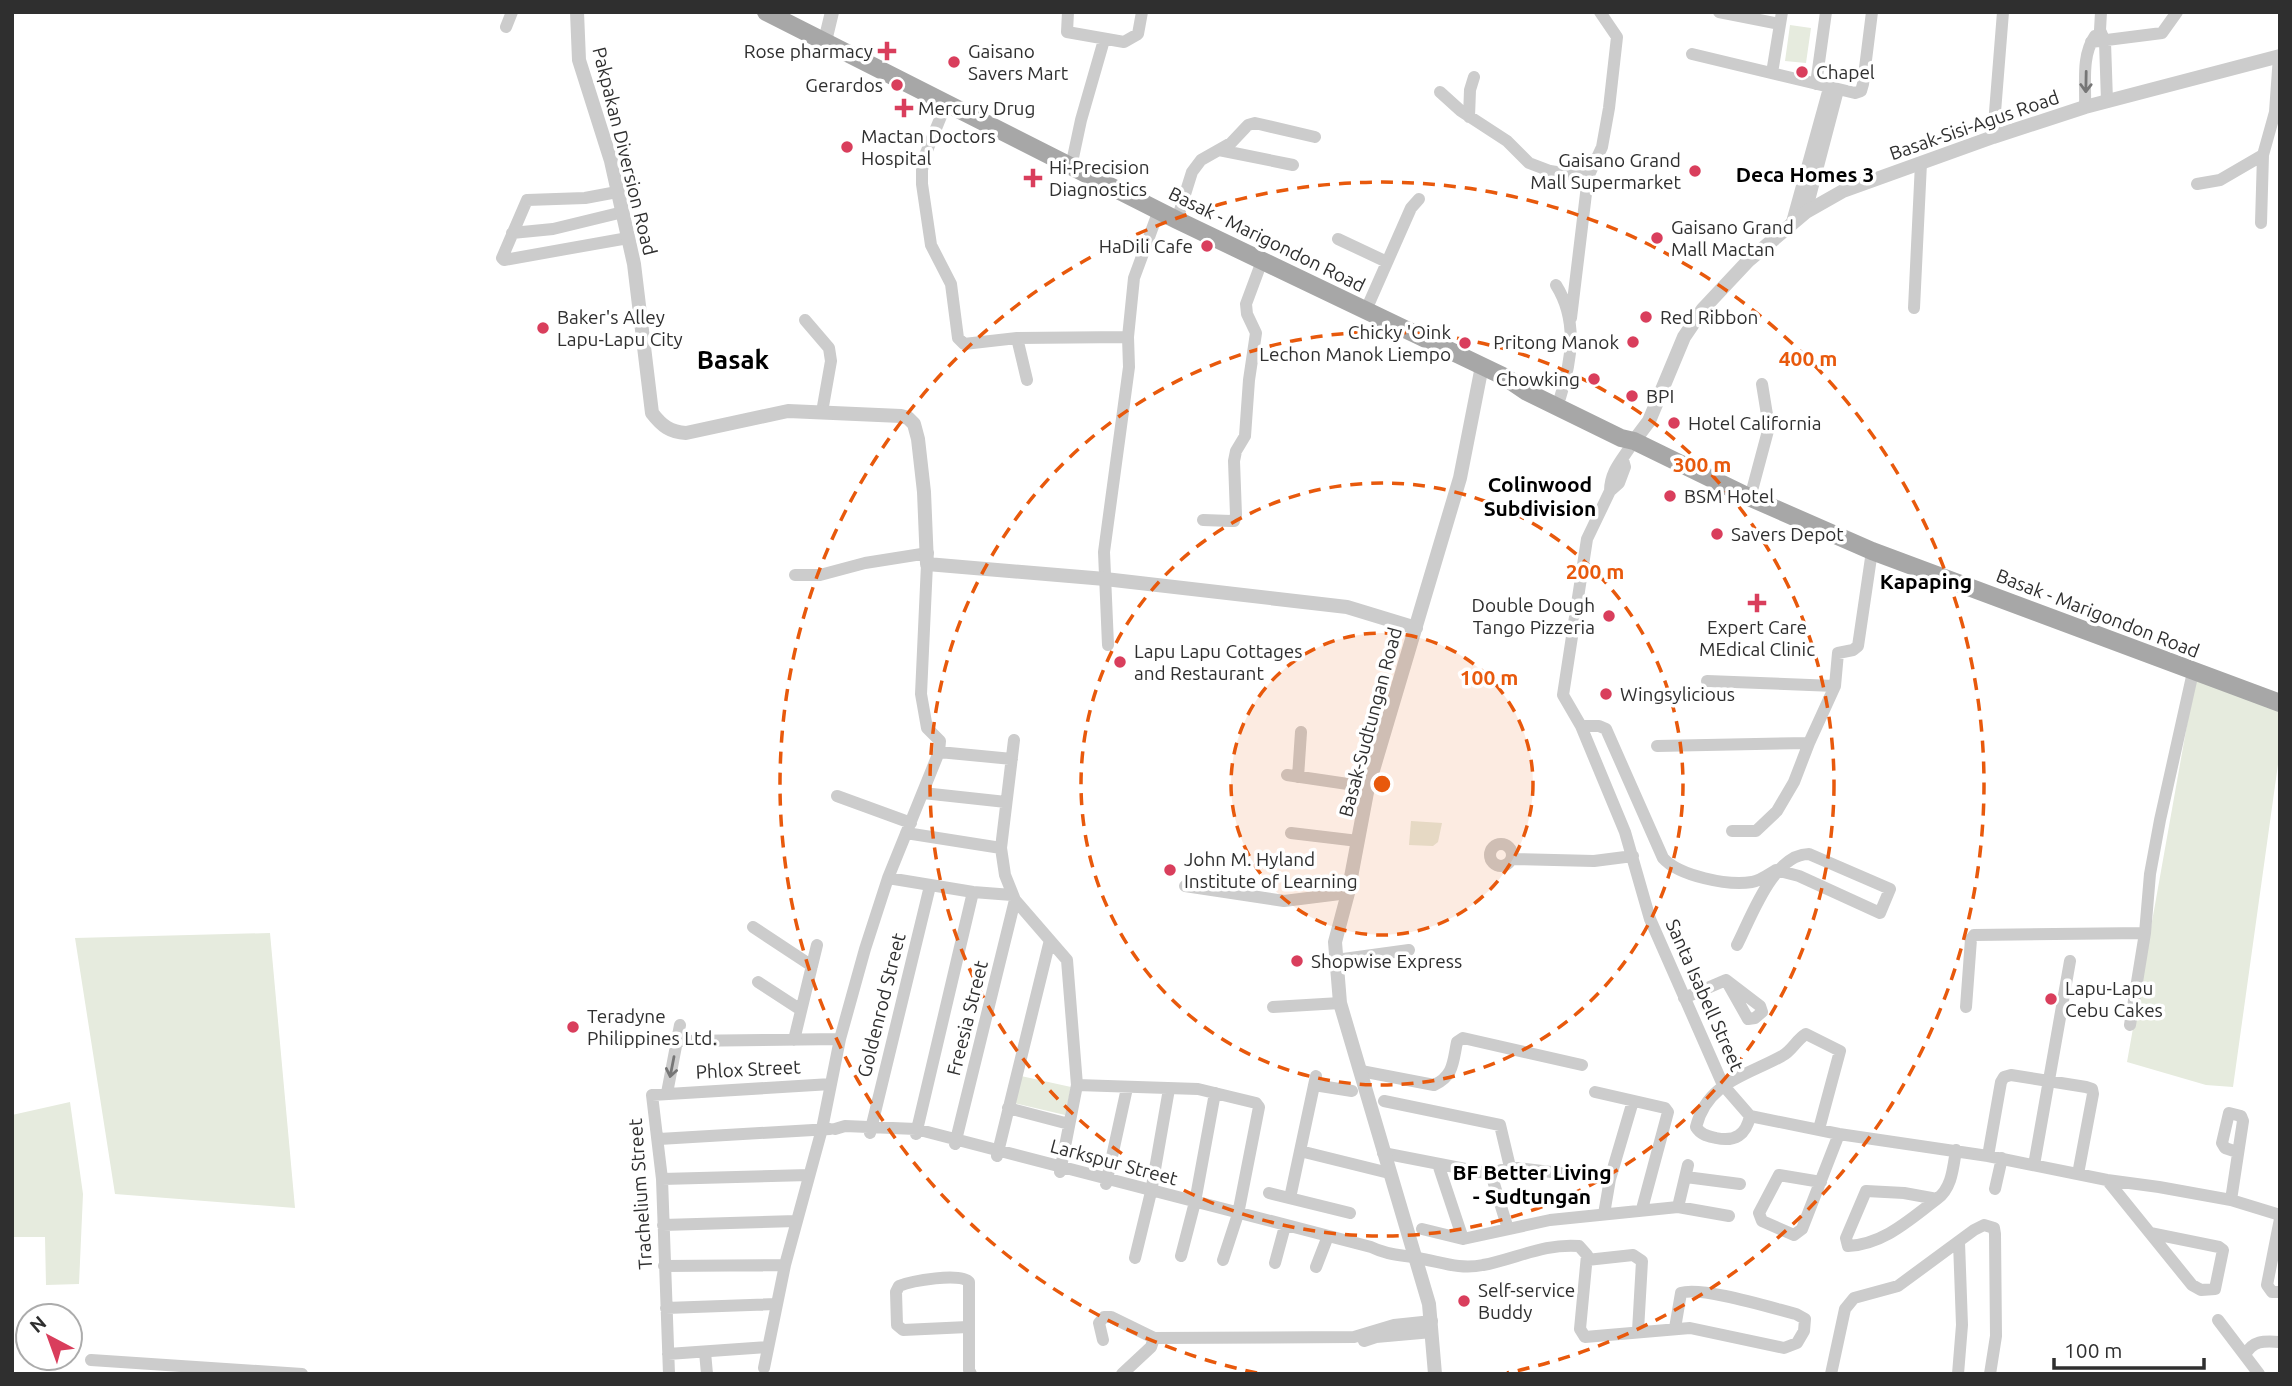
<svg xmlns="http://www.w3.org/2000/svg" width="2292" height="1386" viewBox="0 0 2292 1386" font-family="Ubuntu,sans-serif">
<rect width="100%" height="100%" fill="#fff"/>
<path fill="#e6ebde" d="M1790,25L1811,28L1806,63L1785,61Z
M2195,680L2280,708V750L2233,1087L2206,1085L2127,1062Z
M1411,821L1442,823L1438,842L1433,846L1409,845Z
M270,933L295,1208L115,1194L75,938Z
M1021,1076L1071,1087L1065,1115L1014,1103Z
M70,1102L83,1194L79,1284L46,1285L45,1237H12V1115Z"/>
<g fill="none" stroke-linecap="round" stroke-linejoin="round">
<path stroke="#ccc" stroke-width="12" d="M1068,12L1067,32L1124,42L1138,34L1142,12
M1719,12L1780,24
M2101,12L2100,30L2105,42L2107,101
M506,27L512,12
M2091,42L2162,33L2177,12
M1692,54L1855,93L1861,91L1863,84L1872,12
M1772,73L1782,12
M1816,84L1826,12
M1440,92L1461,111L1507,141L1529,163L1550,171L1588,177
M946,104L926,153L922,170V184L931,245L951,284L958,338L964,344L1017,338L1128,337
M2085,107C2086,84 2081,56 2095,36
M1469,117L1470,90L1474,77
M1993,137L2003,12
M1219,150L1293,165
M1071,167L1081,120L1104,40
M2197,184L2220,180L2263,155L2275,112L2279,56
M617,192L585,198L527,200L502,258L504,260L628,238
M1806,212L1838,90
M1177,220L1192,172L1201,160L1231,143L1248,125L1255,123L1315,137
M1792,222L1829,88
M2261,223L2263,155
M512,233L553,229L623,212
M1338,239L1387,262
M1556,285C1578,320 1572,360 1560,398
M1914,308L1921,163
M1366,310L1411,208L1419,199
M1571,318L1588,177L1602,147L1609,108L1617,37L1600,12
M805,320L829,348L831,361L822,412
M1017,338L1027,380
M1623,460L1625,467L1619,483L1610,491L1587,539L1563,695L1581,726L1625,832L1650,919L1723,1085L1750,1116L1839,1134L1988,1156L2107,1180L2159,1187L2231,1200L2280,1215
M1610,491C1610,470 1624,458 1634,441
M1750,498L1769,427L1762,384
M1203,520L1231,521H1234L1236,515L1234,461L1236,451L1245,436L1249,380L1256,333L1247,314L1246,304L1262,261
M795,575H820L865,563L928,553
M1108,645L1104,552L1129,367L1128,337L1134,278L1159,210
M1707,681L1835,686
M1581,726H1599L1606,729L1663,858C1679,876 1728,886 1752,882C1760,881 1769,874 1776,870L1799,876L1880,913L1890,889L1809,854C1773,854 1751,918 1737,945
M1014,740L1001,848L1005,875L1015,900L1067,960L1077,1085L1060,1172
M1657,746L1809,743
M939,752L1012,759
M1287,775L1368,787
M1298,777L1301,732
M923,793L1006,802
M837,796L911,823
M1732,831H1756L1777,811L1794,782L1809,743L1835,686L1838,653L1853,650L1858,646L1872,551
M906,833L1001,848
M1291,833L1358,841
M1490 855a11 11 0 1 1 22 0a11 11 0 1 1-22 0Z
M1512,859L1594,861L1633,856
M888,878L973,892L1012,895
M1185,886L1284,901L1348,893
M753,927L812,966
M1336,960L1409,950
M1726,980L1760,1006L1762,1012L1755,1018L1748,1019Z
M758,982L801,1010
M1684,998L1726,980
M1273,1007L1340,1003
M1966,1007L1971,939L1974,935L2145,933
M2130,1025L2145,933L2150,874L2160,820L2193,672
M794,1040L817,945
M677,1041L840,1039
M1361,1071L1434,1085C1454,1076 1453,1061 1457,1042L1463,1038L1582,1065
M1077,1085L1198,1089L1256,1103L1259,1107L1238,1214L1223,1260
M1314,1085L1352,1091
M1595,1092L1665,1108L1668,1112L1642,1209
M667,1093L680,1025
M1384,1101L1500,1125L1510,1167
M1008,1108L1069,1124
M1750,1116C1746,1135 1735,1142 1716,1138C1708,1136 1701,1135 1696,1127C1707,1082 1746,1076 1782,1056C1792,1051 1796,1040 1806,1034L1840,1051L1819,1129
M835,1129L845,1126L916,1129L1371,1247C1387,1255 1402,1255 1418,1258C1441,1262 1460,1270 1483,1265C1515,1259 1545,1243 1579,1246L1587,1255L1580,1329L1585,1337L1690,1328L1784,1348L1797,1343L1804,1331L1805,1319L1796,1314C1772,1308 1701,1286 1681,1293L1675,1328
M870,1133L930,886
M916,1134L973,892
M659,1139L830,1129
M955,1144L1015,900
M1300,1151L1389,1173
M1383,1153L1491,1174L1510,1167L1610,1179
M997,1156L1050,940
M1988,1156L2001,1082L2004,1077L2011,1075L2086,1087L2092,1089L2093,1094L2078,1174
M1438,1164L1463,1239
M2034,1165L2070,961
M1491,1174L1508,1229
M1686,1177L1740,1184
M662,1179L809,1175
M2107,1180L2192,1285L2201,1290L2215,1289L2223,1250L2219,1247L2150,1233
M1821,1182L1779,1175L1759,1213L1762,1221L1794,1235L1802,1229L1839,1134
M1106,1184L1127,1088
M1995,1189L2002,1158
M1866,1191L1904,1193L1937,1199C1909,1220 1884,1244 1848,1246L1846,1238Z
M1269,1193L1350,1213
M1290,1198L1316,1076
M1937,1199C1952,1188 1953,1168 1956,1150
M2231,1200L2243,1121L2241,1116L2229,1113L2222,1143L2225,1148L2237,1152
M1678,1207L1729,1216
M1604,1214L1610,1179L1633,1101
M2280,1219L2267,1285L2272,1292H2280
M663,1225L796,1221
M1422,1229L1463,1239L1550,1220L1678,1207L1688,1165
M1181,1256L1195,1202L1215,1093
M1135,1258L1151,1192L1169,1089
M1587,1260L1633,1255L1642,1261L1638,1331
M1275,1263L1285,1226
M664,1266L785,1265
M1316,1267L1328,1236
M666,1308L776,1304
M2218,1320L2259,1374
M968,1327L903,1330L897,1325L896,1292L899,1286C911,1281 961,1272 969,1282V1370L971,1374
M1103,1340L1099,1323L1104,1317H1111L1154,1338L1354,1337L1394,1325L1432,1321
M1364,1341L1376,1337L1432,1332
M705,1352L707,1374
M668,1354L768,1347
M2245,1355C2253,1340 2264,1341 2280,1342
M91,1360L302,1374
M764,1368L785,1265L822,1129L840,1039L865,949L888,878L939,752L940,741L927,728L921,694L927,564
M669,1374L662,1179L652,1095L831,1084
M1122,1374L1151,1347L1154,1338
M1831,1374L1845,1309L1854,1298L1898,1286L1974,1230L1984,1225L1994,1228L1995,1234L1996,1336L1990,1374
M1958,1374L1962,1325L1959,1242"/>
<path stroke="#ccc" stroke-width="14" d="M577,12L579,60L611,161L634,264L652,413C662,426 670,432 686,433L788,411L901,416L908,418L914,424L918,439L924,492L927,564L1105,579L1347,607L1416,628
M825,41L832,12
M1634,441L1649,421L1684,337L1703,309L1748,261L1806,212L1843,191L1993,137L2085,107L2280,56
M1435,1374L1429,1304L1340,1003L1335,942L1348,893L1368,787L1460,478L1482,366"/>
<path stroke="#a7a7a7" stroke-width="18" d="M766,12L1177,220L1505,377L1527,392L1621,438L1634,441L1751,498L1872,551L2280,703"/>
</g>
<defs><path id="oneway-shaft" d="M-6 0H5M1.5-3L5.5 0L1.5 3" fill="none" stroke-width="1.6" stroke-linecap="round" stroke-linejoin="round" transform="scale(1.75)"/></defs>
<g stroke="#767676">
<use href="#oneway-shaft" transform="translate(2086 82) rotate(91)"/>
<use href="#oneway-shaft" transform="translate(672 1067) rotate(101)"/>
</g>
<circle cx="1382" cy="784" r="151" fill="#e8590c" fill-opacity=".12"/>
<g fill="none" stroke="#e8590c" stroke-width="3.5" stroke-dasharray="12 9">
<circle cx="1382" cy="784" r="151"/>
<circle cx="1382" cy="784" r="301"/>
<circle cx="1382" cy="784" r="452"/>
<path d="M1257 1373A602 602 0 1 1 1507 1373"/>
</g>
<g fill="#d93e5c" stroke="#fff" stroke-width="2.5">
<path d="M883.5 40.5h7v7h7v7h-7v7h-7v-7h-7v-7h7z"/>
<circle cx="954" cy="62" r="7"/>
<circle cx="1802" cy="72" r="7"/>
<circle cx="897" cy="85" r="7"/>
<path d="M900.5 97.5h7v7h7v7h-7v7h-7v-7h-7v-7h7z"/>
<circle cx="847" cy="147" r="7"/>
<circle cx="1695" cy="171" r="7"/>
<path d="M1029.5 167.5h7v7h7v7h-7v7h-7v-7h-7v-7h7z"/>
<circle cx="1657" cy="238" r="7"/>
<circle cx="1207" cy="246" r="7"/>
<circle cx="1646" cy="317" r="7"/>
<circle cx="543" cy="328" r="7"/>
<circle cx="1633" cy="342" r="7"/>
<circle cx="1465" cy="343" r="7"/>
<circle cx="1594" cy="379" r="7"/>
<circle cx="1632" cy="396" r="7"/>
<circle cx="1674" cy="423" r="7"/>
<circle cx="1670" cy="496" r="7"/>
<circle cx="1717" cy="534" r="7"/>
<path d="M1753.5 592.5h7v7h7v7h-7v7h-7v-7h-7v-7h7z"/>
<circle cx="1609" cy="616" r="7"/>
<circle cx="1120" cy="662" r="7"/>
<circle cx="1606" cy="694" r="7"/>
<circle cx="1170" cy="870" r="7"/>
<circle cx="1297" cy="961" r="7"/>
<circle cx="2051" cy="999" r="7"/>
<circle cx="573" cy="1027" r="7"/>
<circle cx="1464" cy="1301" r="7"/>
</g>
<g text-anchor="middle" stroke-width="7" stroke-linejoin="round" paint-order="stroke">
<g font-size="19" fill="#2f2f2f" stroke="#fff" text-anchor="start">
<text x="873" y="58" text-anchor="end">Rose pharmacy</text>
<text x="968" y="58">Gaisano<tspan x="968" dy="22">Savers Mart</tspan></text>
<text x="1816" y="79">Chapel</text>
<text x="883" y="92" text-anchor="end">Gerardos</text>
<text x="918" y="115">Mercury Drug</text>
<text x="861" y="143">Mactan Doctors<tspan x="861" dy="22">Hospital</tspan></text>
<text x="1681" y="167" text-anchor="end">Gaisano Grand<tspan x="1681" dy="22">Mall Supermarket</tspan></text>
<text x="1049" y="174">Hi-Precision<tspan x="1049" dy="22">Diagnostics</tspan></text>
<text x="1671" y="234">Gaisano Grand<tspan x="1671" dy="22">Mall Mactan</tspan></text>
<text x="1193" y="253" text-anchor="end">HaDili Cafe</text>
<text x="557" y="324">Baker's Alley<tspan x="557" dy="22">Lapu-Lapu City</tspan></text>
<text x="1660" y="324">Red Ribbon</text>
<text x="1451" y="339" text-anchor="end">Chicky 'Oink<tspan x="1451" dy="22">Lechon Manok Liempo</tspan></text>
<text x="1619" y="349" text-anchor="end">Pritong Manok</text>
<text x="1580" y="386" text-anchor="end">Chowking</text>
<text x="1646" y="403">BPI</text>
<text x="1688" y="430">Hotel California</text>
<text x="1684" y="503">BSM Hotel</text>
<text x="1731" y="541">Savers Depot</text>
<text x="1595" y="612" text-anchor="end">Double Dough<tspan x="1595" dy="22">Tango Pizzeria</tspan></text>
<text x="1757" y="634" text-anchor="middle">Expert Care<tspan x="1757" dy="22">MEdical Clinic</tspan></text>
<text x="1134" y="658">Lapu Lapu Cottages<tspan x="1134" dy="22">and Restaurant</tspan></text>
<text x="1620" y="701">Wingsylicious</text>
<text x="1184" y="866">John M. Hyland<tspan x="1184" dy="22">Institute of Learning</tspan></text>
<text x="1311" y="968">Shopwise Express</text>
<text x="2065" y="995">Lapu-Lapu<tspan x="2065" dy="22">Cebu Cakes</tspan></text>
<text x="587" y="1023">Teradyne<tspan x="587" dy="22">Philippines Ltd.</tspan></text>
<text x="1478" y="1297">Self-service<tspan x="1478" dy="22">Buddy</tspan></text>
</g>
<g font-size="19" fill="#2f2f2f" stroke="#fff">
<text transform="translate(1974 125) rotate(-19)" y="7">Basak-Sisi-Agus Road</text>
<text transform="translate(625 151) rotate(76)" y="7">Pakpakan Diversion Road</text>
<text transform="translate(1267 239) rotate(26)" y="7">Basak - Marigondon Road</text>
<text transform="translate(2098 613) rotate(21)" y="7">Basak - Marigondon Road</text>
<text transform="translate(1370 722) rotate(-75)" y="7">Basak-Sudtungan Road</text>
<text transform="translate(1705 995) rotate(66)" y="7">Santa Isabell Street</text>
<text transform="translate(881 1005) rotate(-76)" y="7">Goldenrod Street</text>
<text transform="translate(967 1018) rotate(-76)" y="7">Freesia Street</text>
<text transform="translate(748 1069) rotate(-3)" y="7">Phlox Street</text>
<text transform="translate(1114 1162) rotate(15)" y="7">Larkspur Street</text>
<text transform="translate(640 1194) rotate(-94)" y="7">Trachelium Street</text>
</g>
<g font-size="21" font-weight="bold" fill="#000" stroke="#fff">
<text x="1805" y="182">Deca Homes 3</text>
<text x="1540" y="492">Colinwood<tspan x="1540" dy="24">Subdivision</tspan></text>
<text x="1926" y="589">Kapaping</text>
<text x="1532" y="1180">BF Better Living<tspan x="1532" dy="24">- Sudtungan</tspan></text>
</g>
<g font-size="26" font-weight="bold" fill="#000" stroke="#fff">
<text x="733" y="369">Basak</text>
</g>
</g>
<circle cx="1382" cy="784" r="10" fill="#e8590c" stroke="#fff" stroke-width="3.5"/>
<g font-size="21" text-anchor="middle" font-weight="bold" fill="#e8590c" stroke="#fff" stroke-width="7" stroke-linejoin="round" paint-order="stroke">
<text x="1808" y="366">400 m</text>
<text x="1702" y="472">300 m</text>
<text x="1595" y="579">200 m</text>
<text x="1489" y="685">100 m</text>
</g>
<rect width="2292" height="1386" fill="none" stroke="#2f2f2f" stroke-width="28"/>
<g transform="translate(49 1337) rotate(319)"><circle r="33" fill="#ffffff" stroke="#acacac" stroke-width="2"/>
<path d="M0-5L12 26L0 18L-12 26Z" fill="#d93e5c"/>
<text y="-10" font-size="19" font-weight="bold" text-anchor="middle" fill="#2f2f2f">N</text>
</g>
<path d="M2054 1358v10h150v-10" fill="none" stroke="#2f2f2f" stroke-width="3.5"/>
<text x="2064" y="1358" font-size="21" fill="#2f2f2f" stroke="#ffffff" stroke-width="5" paint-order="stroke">100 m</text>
</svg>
